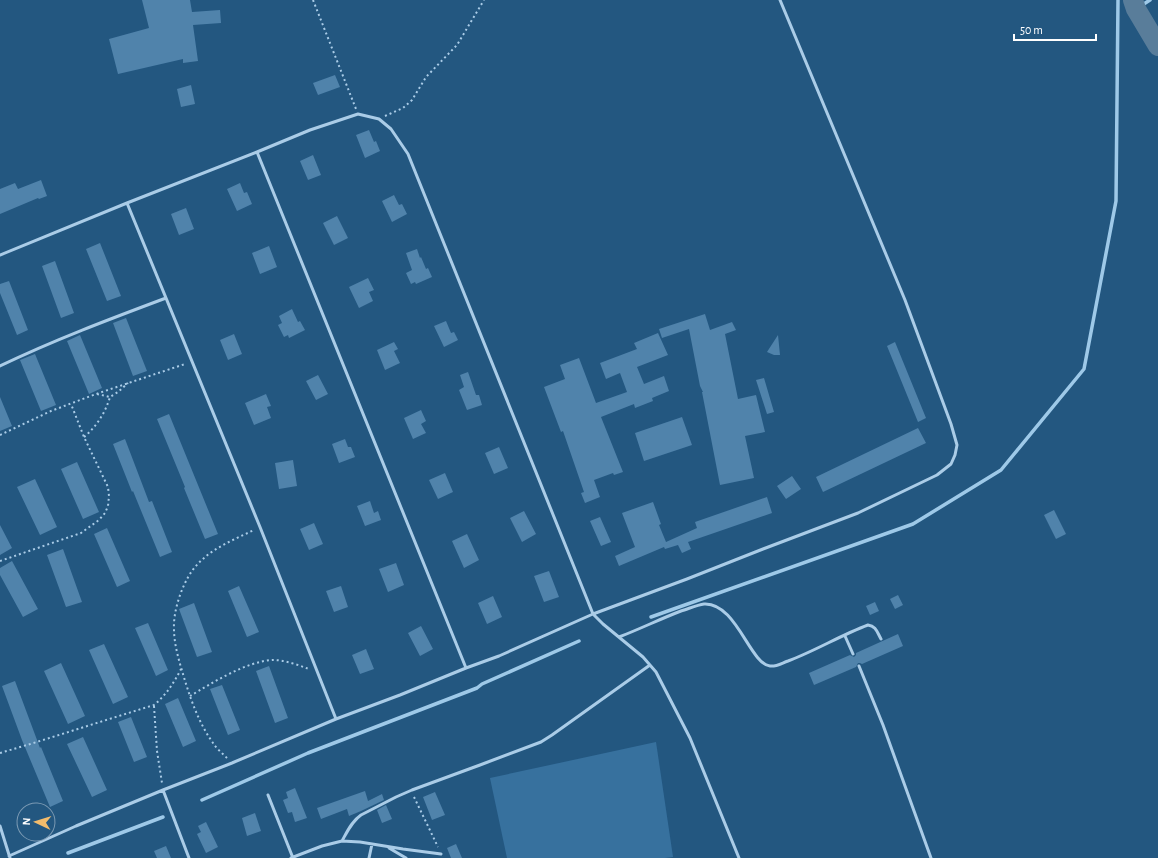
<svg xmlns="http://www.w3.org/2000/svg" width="1158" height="858" viewBox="0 0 1158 858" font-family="'Alegreya Sans',sans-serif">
<rect width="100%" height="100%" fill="#235780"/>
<path fill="#37719e" d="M656,742L673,857L665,858H507L490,778Z"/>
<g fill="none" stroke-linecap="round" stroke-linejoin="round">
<path stroke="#9ec9e8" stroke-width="3.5" d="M1136,9L1150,0
M651,617L913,524L1001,470L1084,369L1116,201L1118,0
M202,800L308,753L477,688L482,684L579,641
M68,853L163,817"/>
<path stroke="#597d9a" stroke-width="20" d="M1133,0L1136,9L1158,46"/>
</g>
<path fill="#5083ab" d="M142,0H190L192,12L220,10L221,23L193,25L198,61L183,63V59L118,74L109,39L149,28Z
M335,75L340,87L318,95L313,83Z
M191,85L195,104L181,107L177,89Z
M369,130L374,142L376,141L380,151L365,158L356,135Z
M313,155L321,175L308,180L300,161Z
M41,180L47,196L39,199L38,198L0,214V189L15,183L18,189Z
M240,183L244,193L247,192L252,204L237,211L227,189Z
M394,195L399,205L402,204L407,214L392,222L382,201Z
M186,208L194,229L179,235L171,214Z
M337,216L348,238L334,245L323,223Z
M100,243L121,296L107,301L86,249Z
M269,246L277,267L260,274L252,253Z
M417,249L420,258L421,257L426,269L428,268L432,277L416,284L415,282L411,284L406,273L412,270L406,253Z
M55,261L74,313L61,318L42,266Z
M368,278L374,290L369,292L373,301L359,308L349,287Z
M9,281L28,330L17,335L0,293V284Z
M292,309L298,322L300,321L305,330L289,338L288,335L284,337L278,325L282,323L279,316Z
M705,314L710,330L732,322L736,330L725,334L738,399L756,395L765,432L745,436L754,478L720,485L702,392H703L700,386L689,329L662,338L659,329Z
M126,318L147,371L133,376L113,323Z
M446,321L451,333L454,332L458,340L444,347L434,326Z
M658,333L668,355L637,367L644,384L664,376L669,391L652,398L653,401L635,408L634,404L601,417L623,472L614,475L613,473L594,480L600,497L585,503L581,493L584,492L563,431L561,432L544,387L565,379L560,365L579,358L596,403L627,392L620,373L606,379L600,363L637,349L634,343Z
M234,334L242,354L228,360L220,340Z
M80,335L102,388L89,394L67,341Z
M778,335L780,355H774L767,352Z
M394,342L398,349L394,351L400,363L385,370L377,350Z
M895,342L926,418L918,422L887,346Z
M35,354L56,405L41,411L20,360Z
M468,372L476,395H479L482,405L467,410L459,390L464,387L460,375Z
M318,375L328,394L316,400L306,381Z
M764,378L774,412L767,414L756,380Z
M266,394L271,406L267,407L271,418L254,425L245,403Z
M0,397L12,426L0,431Z
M421,410L426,421L421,424L426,433L413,439L404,418Z
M169,414L218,534L205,539L184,488L185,487L157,419Z
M682,417L692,445L644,461L635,433Z
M918,428L926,443L823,492L816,477Z
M125,439L149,502L152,501L172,552L160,557L133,491L132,492L113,444Z
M345,439L348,447H351L355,457L339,463L332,444Z
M499,447L508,468L494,474L485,453Z
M293,460L297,486L279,489L275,463Z
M77,462L99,512L83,519L61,469Z
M445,473L453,492L438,499L429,480Z
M792,476L801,489L786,499L777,486Z
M35,479L57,527L40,535L17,487Z
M767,497L772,513L688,542L691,549L682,553L678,545L665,549L664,547L619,566L615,556L635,547L622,513L653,502L661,524L659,525L666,542L697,528L695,522Z
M370,501L374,513L378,511L381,520L365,526L357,506Z
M1054,510L1066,534L1056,539L1044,515Z
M524,511L536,534L522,542L510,518Z
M600,517L611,542L601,546L590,521Z
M314,523L323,544L309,550L300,529Z
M0,525L12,548L0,555Z
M107,528L130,581L117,587L94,534Z
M467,534L479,560L464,568L452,541Z
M63,549L82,602L66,607L47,555Z
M12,561L38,609L23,617L0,575V568Z
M396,563L404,585L388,592L379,569Z
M549,571L559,597L544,602L534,576Z
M239,586L259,632L247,637L228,591Z
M341,586L348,607L334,612L326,591Z
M898,595L903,605L895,609L890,599Z
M493,596L502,617L487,624L478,603Z
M875,602L879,611L870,615L866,606Z
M194,603L212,652L197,657L179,609Z
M148,623L168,670L156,676L135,628Z
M421,626L433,649L420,656L408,633Z
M898,634L903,646L862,664L860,663H858L856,667L814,685L809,673L850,655L854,657L856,655V653Z
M104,644L128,697L113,704L89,650Z
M366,649L374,669L360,674L352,655Z
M61,663L85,716L68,724L44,671Z
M269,666L288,718L275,723L256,671Z
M15,681L40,748L41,747L63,801L50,807L22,740L2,686Z
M222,685L240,730L228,735L210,689Z
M178,698L196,741L183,747L165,704Z
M131,717L147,757L134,762L118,722Z
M83,737L107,790L92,797L67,744Z
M295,788L307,818L295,822L292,812L288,813L283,800L288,798L286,792Z
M365,791L368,801L382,794L384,800L361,811L349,816L347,809L321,819L317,808Z
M435,792L445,815L432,820L423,797Z
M386,805L392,819L382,823L377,810Z
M255,813L261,831L247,836L242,818Z
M206,822L218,847L206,853L197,834L201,832L198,826Z
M456,844L462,858H451L447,848Z
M166,846L171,858H157L154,851Z"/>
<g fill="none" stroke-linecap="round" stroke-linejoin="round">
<path stroke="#aacce7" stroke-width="2" stroke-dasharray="2 3" stroke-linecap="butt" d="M313,0L356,109
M385,116L403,108L412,100L426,77L457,45L484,0
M97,394L110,397L118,392L128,383
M0,435L51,411L96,394L185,364
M84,437C97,426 105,413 110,397
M0,561L81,533L99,520L105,513L108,506L109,496L108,487L84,437L71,404
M190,696C212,683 247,661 273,660C285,660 298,665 309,669
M154,706L157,751L162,783
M0,753L27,745L154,705C166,695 174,683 181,669
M227,758C222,753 216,748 213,743C196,719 188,691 180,664C177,653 174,641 174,629C173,611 182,585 192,571C207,550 231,541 254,530
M414,797L438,847"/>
<path stroke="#aacce7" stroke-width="3" d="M257,152L466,668
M127,203L260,527L336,719
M0,255L127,203L257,152L310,130L358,114L379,119L391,129L408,154L593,614L603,624L643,657L656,672L690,738L739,858
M0,366C54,340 110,319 166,298
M845,636L853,654
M619,637C640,629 660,619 681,611C688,609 697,605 704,604C736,602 750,664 770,666C776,667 782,663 788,661C815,651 841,635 868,625C876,626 877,632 881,639
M859,666L883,725L931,858
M163,790L189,858
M268,795L293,858
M0,826L10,858
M342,841C347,832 352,821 361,815L396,797L412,790L480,765L541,742L552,735L650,665
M389,848L406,858
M9,856L76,826L163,790L232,763L336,719L400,695L466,668L499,656L593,614L687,579L763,549L858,513L937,475L951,464L955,455L957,445L951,424L905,300L780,0
M291,858L322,846L342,841L360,842L403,849L441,854
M369,858L372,844"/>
</g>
<g transform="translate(36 822) rotate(274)"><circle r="19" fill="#235780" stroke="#7b9ab3"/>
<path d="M0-3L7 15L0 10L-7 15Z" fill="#f2bc6c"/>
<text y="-6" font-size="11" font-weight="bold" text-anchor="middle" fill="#ffffff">N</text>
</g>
<path d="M1014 34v6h82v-6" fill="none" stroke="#ffffff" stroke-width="2"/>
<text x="1020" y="34" font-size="12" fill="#ffffff" stroke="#235780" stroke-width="3" paint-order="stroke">50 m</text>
</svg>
